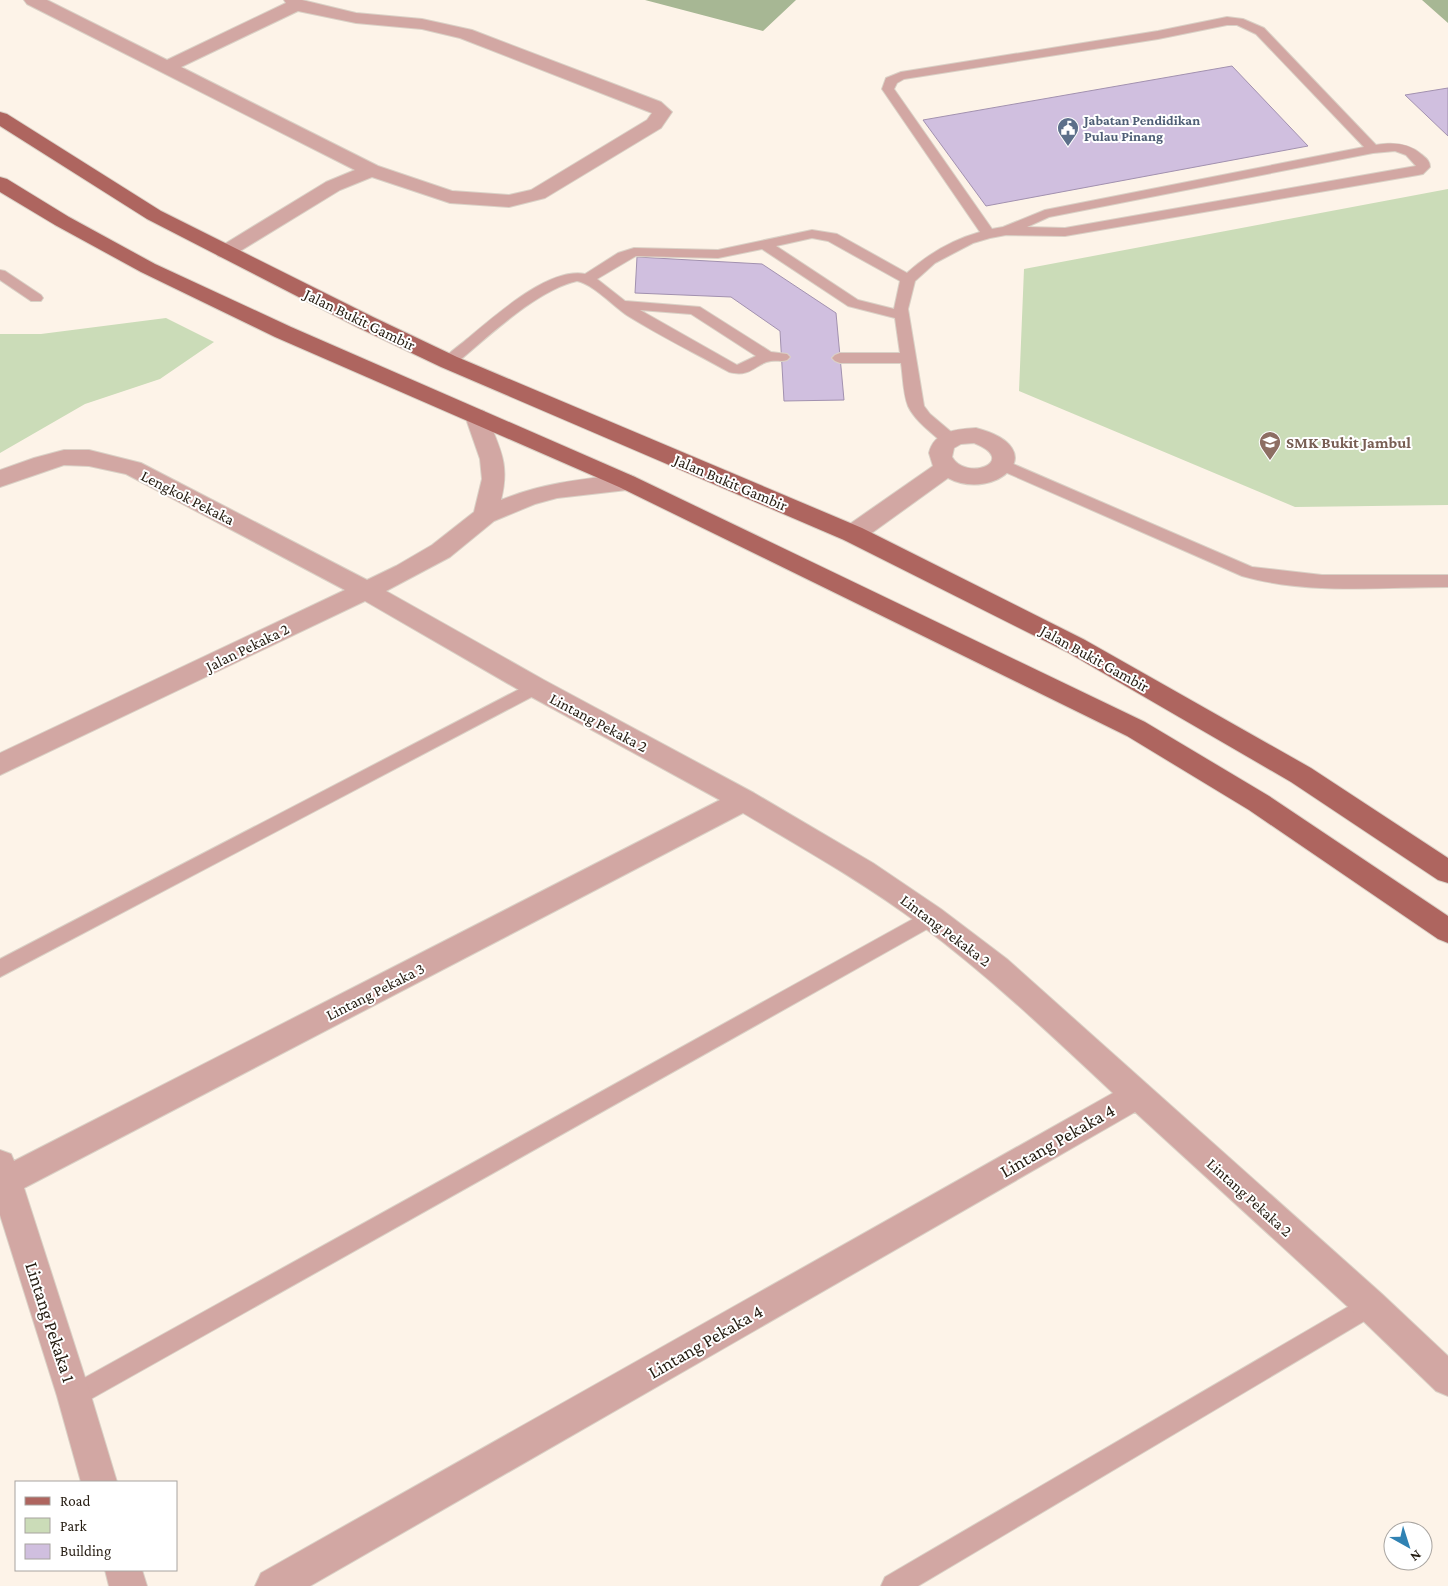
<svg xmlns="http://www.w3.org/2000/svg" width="1448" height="1586" viewBox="0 0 1448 1586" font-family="'Crimson Pro',serif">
<rect width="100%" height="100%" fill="#fdf3e8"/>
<path fill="#cbdcb8" d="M1448,189V505L1295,507L1019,391L1024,269Z
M166,318L214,342L160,379L85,404L0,453V334H41Z"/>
<path fill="#a7b794" d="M645,0H796L763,31Z
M1422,0H1448V23Z"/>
<path fill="#d0bfdf" stroke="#a291af" d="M1232,66L1308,146L986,206L923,120Z
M1448,88V136L1405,95Z
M637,257L762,264L836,313L844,400L784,401L780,331L731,297L635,293Z"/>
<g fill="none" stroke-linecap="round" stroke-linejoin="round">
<g stroke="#dad1c6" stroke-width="2">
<path id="lane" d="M1227,17L1243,19L1264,28L1376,145C1393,142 1408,143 1421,154C1426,158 1430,161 1430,167L1423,174L1418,175L1065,236L1006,235L990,238L973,243L935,263L915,281L908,309L924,406L930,414L956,436L958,440L956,444H944C932,433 915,421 908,406C903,393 903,376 901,363H840L835,361L832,358L835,355L840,353H900L895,318L848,306L762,249L718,258L636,256L597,279L625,301L700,307L771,352L787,354L790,357L787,360C782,362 777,360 771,361C755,363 752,378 729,372C695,353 660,336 628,316C613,306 593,284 577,281C536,290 486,339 454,365H444L441,362C448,353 459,346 467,339C494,317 548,267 585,274L618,253L634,248L718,250L812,230L837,234L907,273C928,254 952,240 980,232L882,89L886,78L901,72L1158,31ZM1227,25H1237L1256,34L1364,147L1045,210L1003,227L992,229L894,89L897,83L904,79L1158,39ZM1395,151L1406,155L1416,166L1065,228L1027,227L1049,217L1373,153ZM812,238L828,241L900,281L894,309L858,300L776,246ZM640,310L691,314L756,356L737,365Z
M0,270L5,271L41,295L43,298L41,301H31L0,280Z
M1004,460L1252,567L1322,575H1448V587C1381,587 1308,595 1242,576L998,469L996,465L998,461Z
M535,681L541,682L544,687L541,692L0,977V959Z
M931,909L938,911L941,917L938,923L82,1404L74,1407L66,1404L62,1396L66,1388Z
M1370,1294L1378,1297L1382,1305L1378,1313L918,1586H881L885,1577Z"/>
</g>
<g stroke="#dad1c6" stroke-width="2">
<path id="street" d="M24,0H47L167,60L286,3L284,0H302L356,13L422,19L472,30L661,102L672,112L661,128L545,198L509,207L450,203L372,177L340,190L232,256L225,258L218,256L215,252L218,248L326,182L355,170L27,4ZM298,11L356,23L422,29L460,38L652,113L647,120L531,190L509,195L452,191L378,166L181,67Z
M476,409L484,411L487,416C500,450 510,463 501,500C542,483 583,479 627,474L635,477L639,482L635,487L627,490L557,498L535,504L494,521L450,557L386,591L544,680L754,793L873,863L941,909L1007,959L1382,1294L1448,1356V1396L1436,1391L1358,1316L1135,1112L310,1586H255L261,1573L1113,1093C1051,1035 990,977 922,926C866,884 804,849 743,813L24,1188L91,1396L117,1482H81L57,1396L0,1215V1150L11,1154L14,1161L720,800L526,694L365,601L0,775V753L345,590L126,474L89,466L64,465L0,487V470L34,458L64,450H89L141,463L367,580L396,566L432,545L474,512L482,479L480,459L465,416L468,411Z
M976,428C1056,449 995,503 948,478L862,540L853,542L844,540L841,534L844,528L933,466L929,453C934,431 957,429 976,428ZM974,443C1020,461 966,482 952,457L954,448L961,444Z
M105,1570H142L147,1586H109Z"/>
</g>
<g stroke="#dad1c6" stroke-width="2">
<path id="primary" d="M0,112L7,114L161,211L373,317L457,357L862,528L1085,640L1311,768L1448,858V883L1438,880L1291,782L1067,652L844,540L441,367L357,327L147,219L0,126Z
M0,177L7,179L69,217L155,264L291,327L635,477L1145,722L1269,796L1448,916V943L1438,939L1249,810L1127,736L619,487L275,337L141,272L55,225L0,192Z"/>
</g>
<use href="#lane" fill="#d2a7a3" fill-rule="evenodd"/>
<use href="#street" fill="#d2a7a3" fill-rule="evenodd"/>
<use href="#primary" fill="#ae655f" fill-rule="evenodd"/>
</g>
<defs>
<g id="civic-pin" transform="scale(1.125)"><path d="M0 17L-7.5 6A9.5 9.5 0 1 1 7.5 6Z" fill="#5c6f8a" stroke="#fff"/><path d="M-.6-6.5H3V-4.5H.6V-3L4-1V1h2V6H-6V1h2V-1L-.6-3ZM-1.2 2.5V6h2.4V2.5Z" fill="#fff"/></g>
<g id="school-pin" transform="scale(1.125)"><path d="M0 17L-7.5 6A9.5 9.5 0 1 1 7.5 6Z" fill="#8d6e63" stroke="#fff"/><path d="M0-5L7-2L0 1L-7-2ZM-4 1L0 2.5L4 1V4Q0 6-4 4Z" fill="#fff"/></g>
</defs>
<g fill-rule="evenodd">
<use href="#civic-pin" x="1068" y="128"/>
<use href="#school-pin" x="1270" y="442"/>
</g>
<g text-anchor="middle" stroke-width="4" stroke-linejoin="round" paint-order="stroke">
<g font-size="14" font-weight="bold" fill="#4e5e75" stroke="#fff" text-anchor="start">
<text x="1084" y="125">Jabatan Pendidikan<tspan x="1084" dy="16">Pulau Pinang</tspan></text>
</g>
<g font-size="16" fill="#251c11" stroke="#fff">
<text transform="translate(360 319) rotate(26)" y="6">Jalan Bukit Gambir</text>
<text transform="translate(731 482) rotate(23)" y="6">Jalan Bukit Gambir</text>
<text transform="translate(188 497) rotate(27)" y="6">Lengkok Pekaka</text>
<text transform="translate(247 647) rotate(-26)" y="6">Jalan Pekaka 2</text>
<text transform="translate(1095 658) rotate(29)" y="6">Jalan Bukit Gambir</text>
<text transform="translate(599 722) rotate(28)" y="6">Lintang Pekaka 2</text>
<text transform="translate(946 930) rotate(37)" y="6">Lintang Pekaka 2</text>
<text transform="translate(375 991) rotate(-27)" y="6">Lintang Pekaka 3</text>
<text transform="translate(1250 1197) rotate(42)" y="6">Lintang Pekaka 2</text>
</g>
<g font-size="16" font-weight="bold" fill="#785e54" stroke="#fff" text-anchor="start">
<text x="1286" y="448">SMK Bukit Jambul</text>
</g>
<g font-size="19" fill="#251c11" stroke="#fff">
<text transform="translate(1057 1140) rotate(-30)" y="7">Lintang Pekaka 4</text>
<text transform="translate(51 1322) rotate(72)" y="7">Lintang Pekaka 1</text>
<text transform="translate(705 1341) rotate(-30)" y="7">Lintang Pekaka 4</text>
</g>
</g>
<rect x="15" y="1481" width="162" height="90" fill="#ffffff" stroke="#a8a4a0"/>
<rect x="25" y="1497" width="25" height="8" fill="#ae655f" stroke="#a8a4a0"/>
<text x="60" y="1506" font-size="15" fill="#251c11">Road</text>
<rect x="25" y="1518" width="25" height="15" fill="#cbdcb8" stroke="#a8a4a0"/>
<text x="60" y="1531" font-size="15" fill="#251c11">Park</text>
<rect x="25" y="1544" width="25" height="15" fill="#d0bfdf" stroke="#a8a4a0"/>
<text x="60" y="1556" font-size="15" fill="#251c11">Building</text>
<g transform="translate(1408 1546) rotate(141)"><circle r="24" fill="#ffffff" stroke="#a8a4a0"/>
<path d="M0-4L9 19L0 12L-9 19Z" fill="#3082b3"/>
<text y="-8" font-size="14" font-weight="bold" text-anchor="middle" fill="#251c11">N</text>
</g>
</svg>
